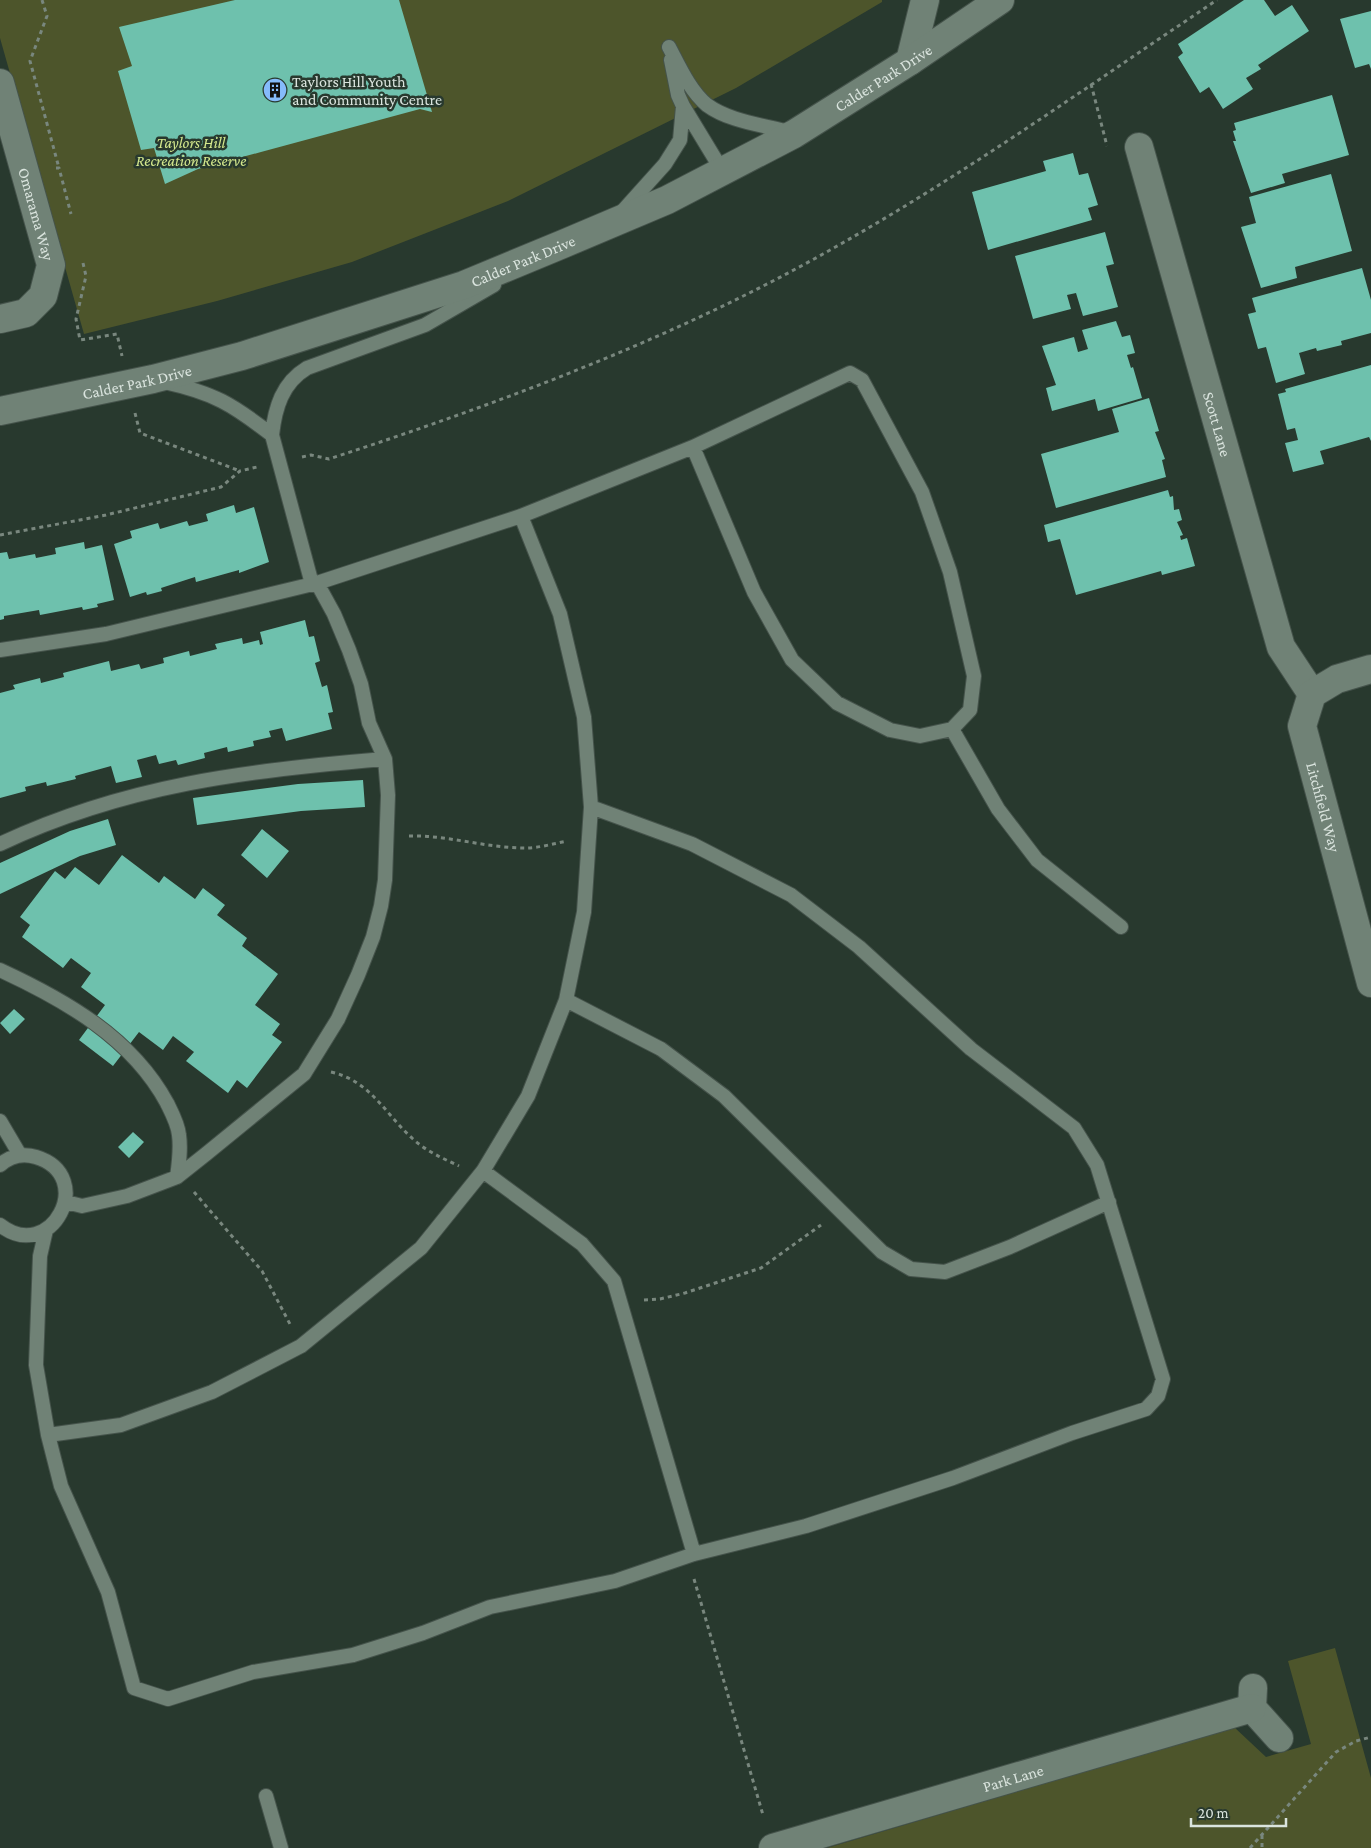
<svg xmlns="http://www.w3.org/2000/svg" width="1371" height="1848" viewBox="0 0 1371 1848" font-family="'Crimson Pro',serif">
<rect width="100%" height="100%" fill="#28392e"/>
<path fill="#4d552b" d="M0,0H882V2L736,88L508,201L352,262L217,301L84,334L0,38Z
M1335,1648L1371,1778V1848H827L1234,1727L1266,1757L1311,1744L1288,1661Z"/>
<path fill="#6ec1ad" d="M235,0H399L432,112L420,109L261,152L198,169L165,184L154,148L141,150L118,71L132,66L119,27Z
M1244,0H1264L1275,16L1292,5L1309,31L1258,65L1261,69L1246,78L1253,89L1223,109L1209,87L1200,93L1178,57L1183,53L1178,44Z
M1371,11V69L1369,64L1355,68L1340,19Z
M1332,95L1349,155L1282,174L1285,183L1251,193L1233,141H1236L1233,131L1236,130L1234,123Z
M1073,153L1079,175L1088,173L1098,205L1088,208L1092,220L988,250L972,192L1046,171L1043,161Z
M1331,174L1352,251L1295,267L1297,278L1261,288L1241,227L1256,223L1249,197Z
M1105,232L1114,264L1106,266L1118,307L1083,316L1076,293L1067,295L1071,309L1033,319L1015,256Z
M1362,268L1371,300V333L1341,341L1342,345L1317,351L1316,348L1299,353L1305,374L1276,383L1266,347L1258,349L1248,314L1256,312L1252,298Z
M1116,321L1122,337L1130,335L1135,353L1127,355L1131,368L1133,367L1142,398L1098,411L1095,399L1052,411L1046,388L1056,385L1042,346L1074,337L1078,352L1088,349L1082,330Z
M1371,365V441L1369,437L1320,451L1324,464L1293,472L1285,443L1298,440L1295,428L1287,430L1278,394L1286,392L1285,389Z
M1149,398L1159,431L1155,432L1165,459L1162,460L1166,477L1056,508L1041,454L1119,432L1112,409Z
M1168,490L1170,497L1173,496L1174,510L1179,509L1182,520L1177,522L1183,535L1180,536L1181,540L1187,538L1195,566L1162,575L1161,571L1076,595L1060,539L1048,542L1044,525Z
M234,505L236,513L254,507L269,562L239,573V570L196,582L195,577L161,588L162,591L147,595L146,592L130,597L114,544L132,538L130,531L158,523L160,529L187,521L189,526L208,521L206,514Z
M84,542L85,549L102,545L114,600L97,604L98,607L83,610L82,607L40,615L39,610L4,616V619L0,620V553L7,552L9,559L35,554L36,558L56,554L55,548Z
M305,620L309,637L314,636L320,661L315,663L322,687L327,685L333,712L328,713L332,729L286,741L282,728L269,731L271,737L253,741L254,746L228,752L227,747L204,753L205,758L178,765L176,760L159,764L156,755L137,760L142,777L116,783L111,766L75,776L76,779L47,786L46,782L25,787L26,791L0,798V693L15,689L13,685L40,678L41,683L64,677L63,673L109,661L111,671L139,664L141,669L164,663L163,658L189,651L190,656L217,649L215,644L242,638L243,644L259,640L260,645L263,644L260,632Z
M363,780L365,807L301,811L197,825L193,798L298,784Z
M108,819L116,845L80,856L0,894V863L70,831Z
M262,829L289,851L267,878L241,855Z
M122,855L159,883L164,876L195,899L203,888L225,905L217,915L247,938L242,946L278,974L255,1005L280,1024L272,1035L282,1042L247,1088L237,1080L228,1093L186,1061L194,1052L173,1036L163,1050L139,1032L113,1066L79,1040L105,1005L81,987L91,973L71,958L63,968L22,937L30,925L20,917L55,871L65,879L75,867L99,885Z
M14,1009L25,1019L10,1034L0,1023Z
M133,1132L144,1142L129,1158L118,1147Z"/>
<g fill="none" stroke-linecap="round" stroke-linejoin="round">
<g stroke="#45534b" stroke-width="16">
<path id="service" d="M669,47C679,66 690,91 707,105C730,122 765,125 792,133
M671,60L678,95L683,106L723,172
M621,213L665,164L680,140L683,106
M164,382C214,393 232,404 272,435
M312,584L272,435C275,408 282,383 307,368L425,325L494,285
M0,650L106,634L317,583L521,516L693,447L850,373L862,380L922,492L950,572L974,676L970,710L952,729L920,736L890,730L837,703L792,660L754,592L693,447
M952,729L998,809L1037,860L1121,927
M0,844C125,785 249,770 385,759
M0,970C65,1000 132,1038 167,1103C172,1113 178,1124 179,1135C181,1149 179,1163 177,1177
M566,1000L661,1049L724,1096L882,1252L911,1269L945,1272L1010,1247L1109,1202
M0,1121L20,1155
M0,1165C10,1156 23,1153 36,1157C98,1176 51,1265 0,1225
M483,1171L582,1244L614,1281L694,1554
M66,1202L82,1206L127,1196L177,1177L206,1154L304,1074L338,1019L358,975L373,937L381,906L385,880L388,795L385,759L369,723L361,684L349,650L334,614L317,583
M46,1230L40,1256L36,1365L48,1435L61,1486L108,1592L134,1688L168,1699L253,1672L353,1655L423,1633L490,1607L615,1581L694,1554L806,1526L953,1478L1072,1433L1146,1409L1158,1396L1163,1379L1097,1165L1074,1128L971,1049L859,947L791,895L692,844L591,807
M48,1435L121,1425L212,1392L301,1346L421,1248L483,1171L528,1096L566,1000L584,912L591,807L584,717L560,614L521,516
M266,1796L281,1848"/>
</g>
<g stroke="#45534b" stroke-width="30">
<g id="minor">
<path d="M910,61L925,0"/>
<path id="s1" d="M0,83L51,265L43,296L26,313L0,319"/>
<path id="s2" d="M1139,147L1281,647L1312,694"/>
<path id="s3" d="M1371,669L1337,679L1312,694L1302,726L1371,983"/>
<path d="M1253,1688L1252,1708L1279,1738"/>
<path id="s4" d="M773,1848L1252,1708"/>
</g>
</g>
<g stroke="#45534b" stroke-width="30">
<g id="tertiary">
<path id="s5" d="M0,411L153,379L242,356L464,285L563,244L667,200L794,134L910,61L1000,0"/>
</g>
</g>
<path stroke="#79877e" stroke-width="3" stroke-dasharray="4 4" stroke-linecap="butt" d="M42,0L47,16L30,61L59,168
M1091,84L1107,146
M56,168H59L71,214
M83,263L86,276L76,319L80,340L117,334L122,356
M135,413L140,433L240,471
M302,457L311,455L329,459C479,410 629,355 769,283C926,202 1070,98 1217,0
M0,535L106,515L221,487L240,471L257,467
M409,836C448,835 486,848 525,848C538,848 553,844 567,841
M331,1072C371,1081 385,1114 413,1139C426,1151 442,1158 459,1166
M194,1192L262,1271L291,1326
M644,1300L660,1299L685,1293L761,1268L821,1225
M694,1579L763,1815
M1262,1835V1848
M1250,1848L1336,1752L1356,1741L1371,1737"/>
<use href="#service" stroke="#708276" stroke-width="14"/>
<use href="#minor" stroke="#708276" stroke-width="28"/>
<use href="#tertiary" stroke="#708276" stroke-width="28"/>
</g>
<defs>
<g id="building-disc" transform="scale(1.25)"><circle r="9.5" fill="#85bbfb" stroke="#28392e"/><path d="M-4-6H4V6H1V3H-1V6H-4ZM-2.5-4.3h1.7v1.8h-1.7ZM.8-4.3h1.7v1.8H.8ZM-2.5-1h1.7V.8h-1.7ZM.8-1h1.7V.8H.8Z" fill="#111"/></g>
</defs>
<g fill-rule="evenodd">
<use href="#building-disc" x="275" y="90"/>
</g>
<g text-anchor="middle" stroke-width="5" stroke-linejoin="round" paint-order="stroke">
<g font-size="16" fill="#dae4de" stroke="#28392e">
<text dy="6" stroke="none"><textPath href="#s5" startOffset="950">Calder Park Drive</textPath></text>
<text dy="6" stroke="none"><textPath href="#s1" startOffset="136">Omarama Way</textPath></text>
<text dy="6" stroke="none"><textPath href="#s5" startOffset="545">Calder Park Drive</textPath></text>
<text dy="6" stroke="none"><textPath href="#s5" startOffset="140">Calder Park Drive</textPath></text>
<text dy="6" stroke="none"><textPath href="#s2" startOffset="288">Scott Lane</textPath></text>
<text dy="6" stroke="none"><textPath href="#s3" startOffset="182">Litchfield Way</textPath></text>
<text dy="6" stroke="none"><textPath href="#s4" startOffset="250">Park Lane</textPath></text>
</g>
<g font-size="16" fill="#dae4de" stroke="#28392e" text-anchor="start">
<text x="292" y="87">Taylors Hill Youth<tspan x="292" dy="18">and Community Centre</tspan></text>
</g>
<g font-size="16" font-style="italic" fill="#d4e88d" stroke="#28392e">
<text x="191" y="148">Taylors Hill<tspan x="191" dy="18">Recreation Reserve</tspan></text>
</g>
</g>
<path d="M1191 1818v8h95v-8" fill="none" stroke="#dae4de" stroke-width="2.5"/>
<text x="1198" y="1818" font-size="15" fill="#dae4de" stroke="#28392e" stroke-width="4" paint-order="stroke">20 m</text>
</svg>
